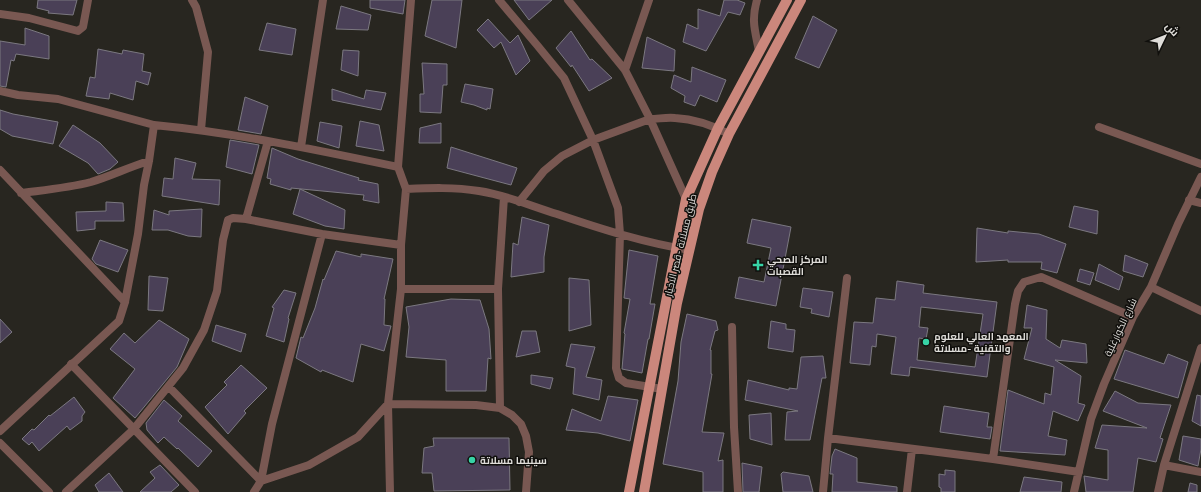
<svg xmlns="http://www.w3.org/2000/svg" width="1201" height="492" viewBox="0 0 1201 492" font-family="'Varela Round',Cairo,sans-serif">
<rect width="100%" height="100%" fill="#282620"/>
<path fill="#4a4057" stroke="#7b7880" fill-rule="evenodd" d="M38,0H77L73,15L48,13L49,11L37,8Z
M370,0H405L403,14L370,8Z
M432,0H462L456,48L425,36Z
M514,0H552L529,20Z
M724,0H737L745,3L740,15L728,12L706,51L683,42L687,24L698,29V9L720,16Z
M341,6L371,15L368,30L336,29Z
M813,16L837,30L819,68L795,58Z
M488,19L510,43L518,35L530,61L516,75L501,42L494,48L477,30Z
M267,23L296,29L292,55L259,50Z
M25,28L49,36V59L16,54L14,61L11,60L6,87L0,86V41L25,45Z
M571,31L590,60L592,59L612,78L589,91L572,65L571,67L556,48Z
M647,37L675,50L674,71L642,68Z
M98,49L122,54L123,50L144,54L142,71L151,73L148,85L136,81L133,100L110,93L109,99L86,96L90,77L95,78Z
M343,50L359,51L358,76L341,70Z
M422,63L447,64V85H443L441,113L420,112V94H424Z
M692,67L726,80L717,102L700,95L695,106L684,102L685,96L671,88L674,75L691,82Z
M465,84L493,89L490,109L487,108V110L474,105L461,102Z
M332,89L364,99L366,90L386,93L381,110L332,100Z
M245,97L268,106L261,134L238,130Z
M0,110L13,114L58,122L53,144L12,136L0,129Z
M360,121L379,125L384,151L356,146Z
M320,122L342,126L339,148L317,141Z
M441,123V143H419L420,128Z
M73,125L100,143L118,162L110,169L98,174L88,163L59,146Z
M230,140L259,145L252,174L226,167Z
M451,147L517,168L511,185L447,168Z
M272,148L298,159L359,178L358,180L378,184L379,203L363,200L364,195L291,188V190L270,184L271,179L267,178Z
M175,158L196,163L192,179L220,180L219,205L162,196L164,178L173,179Z
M300,189L345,210L344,229L325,226L293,214Z
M106,202L123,203L124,221H95V229L77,231L76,212L106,211Z
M1074,206L1098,211L1097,234L1069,227Z
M202,209L201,237L188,236L168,230H152L154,210L169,215V211Z
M522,217L549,225L544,257V272L511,277L513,243L518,245Z
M752,219L791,227L776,306L735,298L739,277L764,282L771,248L747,243Z
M977,228L1008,233V231L1039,234L1066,244L1057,273L1041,269L1042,262H1008V260L976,262Z
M100,240L128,250L118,272L96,264L92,259Z
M629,250L658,256L650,304H655L649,339H648L642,373L622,369L625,334L624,333L630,299L624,298Z
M336,251L361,257V254L393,259L384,299H385L384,325L391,326L384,351L361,344L353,382L322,370L321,372L296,358L301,337L303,338L315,308L323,279L324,280Z
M1125,255L1148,264L1143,277L1123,271Z
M1099,264L1123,277L1119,290L1095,280Z
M1080,269L1094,273L1090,285L1077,281Z
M149,276L168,278L163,311L148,310Z
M569,278L589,280L591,325L569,331Z
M897,281L924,285L923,293L997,302L987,377L910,367L909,376L891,374L896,337L877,334L876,347L872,346L870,365L850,363L854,322L873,323L876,298L895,300ZM921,307L983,314L975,367L917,360L919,338L926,339L928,328L919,327Z
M803,288L833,292L829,317L811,313L812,309L800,307Z
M284,290L296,293L288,318L289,319L284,342L266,336L274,308L272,307Z
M451,299L480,300L489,329L491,359L488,358L486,391H446V360L406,357L409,327L406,307Z
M1027,305L1047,310L1046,339L1060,348L1062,340L1086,344L1087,363L1055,360L1081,376L1078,403L1085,405L1078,421L1053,411L1048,436L1067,440L1065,455L1000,451L1008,390L1044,404L1045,393L1051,395L1054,367L1024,359L1032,328H1024Z
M687,314L716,321L718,330L715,331L710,350H711V374H712L702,432L724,433L718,461L723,460V492H703V472L663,464L678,381L681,342Z
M0,319L12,332L0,343Z
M159,320L189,339L177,367L135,418L113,398L135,369L110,349L124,333L135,343Z
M771,321L786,324V329L795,330L793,352L768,348Z
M216,325L246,334L241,352L212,341Z
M522,331H536L540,352L516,357Z
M571,344L595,347L586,377L602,380L599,400L573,394L575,368L566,366Z
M1125,350L1164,364L1168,354L1188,362L1178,398L1114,379Z
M823,356L826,378H822L810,440H785L787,412L798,411L745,400L748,380L789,390V388L797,389L801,357Z
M241,365L267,388L244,411L246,413L228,434L205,407L227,385L224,382Z
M531,375L553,378L550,389L531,384Z
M1115,391L1138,403L1171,405L1160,438L1163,439L1156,462L1138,458L1133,492H1086L1084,476L1108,480V450L1095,448L1102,425L1147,428L1103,411Z
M1197,395L1201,396V426L1192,421Z
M608,396L638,400L630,441L598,433L566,430L572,409L601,421Z
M74,397L85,412L82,416V421L70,430L67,426L39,451L32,442L29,445L22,439L32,429L34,430L49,415L50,416Z
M164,400L182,416L178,421L212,451L198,467L178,448L177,449L164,437L158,443L147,430L146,423Z
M944,406L989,413L987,427H992L990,439L940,432Z
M771,413L772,445L750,439L749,415Z
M1183,436L1201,439V449L1198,466L1179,460Z
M433,438H509L510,490L434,491L432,473H422L424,448L434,446Z
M835,449L857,458V482L897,487V492H832L833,474H830L832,456Z
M742,463L762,467L759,492H743Z
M160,465L179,485L171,492H140L155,478L150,472Z
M945,470L955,471V492H941V488L939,487V474L945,475Z
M783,472L809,476L813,492H783L781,474Z
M109,473L123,492H99L95,485Z
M1024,477L1062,482L1061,492H1020Z
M1190,483L1197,485V492H1188Z"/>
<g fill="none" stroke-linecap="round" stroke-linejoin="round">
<path stroke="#795852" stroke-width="8" d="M192,0L196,7L208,52L201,130
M499,0L537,45L564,78L593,140L618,208L620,234L616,368L619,378L626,383L662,389
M757,0C751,21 755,30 759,51
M0,14L29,18L78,31L83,27L88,0
M625,70L649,0
M0,91L18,95L58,99L154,125L149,161L144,185L138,234L125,302L119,321L0,431
M154,125C237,133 317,150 398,167
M1099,127L1201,164
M301,147L323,0
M0,170L125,302
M406,189C430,188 454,187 479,191C506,195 531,206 557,214C601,229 645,243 690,250
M21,193C44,190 68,188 91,182C111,176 129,167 149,161
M686,199L650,119C658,119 667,117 675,118C694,119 712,125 729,134
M1189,200L1201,203
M519,202L544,171L562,156L593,140L650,119L625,70L568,0
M246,219L268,141
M1151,287L1201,311
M401,289H498
M732,327L734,427L738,492
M71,364L195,492
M169,387L261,481
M500,408L498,289L504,197
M828,438L993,459L1079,472
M0,443L49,492
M993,459L1015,304L1018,291L1024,282L1041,277L1133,317
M1164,465L1201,472
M261,481L272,424L322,234
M66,492L133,430L183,368L204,330L217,291L223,240L228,220L233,218L246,219L322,234L401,245
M254,492L261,481L309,465L358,437L388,404L476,405L500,408L512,415L521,424L526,436L529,452L526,492
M390,492L388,404L401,289V245L406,189L398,167L411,0
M823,492L828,438L847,278
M907,492L912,449
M1074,492L1091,419L1104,384L1133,317L1151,287L1178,224L1201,177
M1158,492L1164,465L1201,348"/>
<path stroke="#cb877c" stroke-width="10" d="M629,492L686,199L718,128L787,0
M644,492L677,303L699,209L712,172L729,134L801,0"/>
</g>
<g fill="#37d4a6" stroke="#100f0c" stroke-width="1.5">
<path d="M756 259h4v4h4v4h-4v4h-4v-4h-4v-4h4z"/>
<circle cx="926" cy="342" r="4"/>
<circle cx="472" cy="460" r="4"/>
</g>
<g text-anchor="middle" stroke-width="3" stroke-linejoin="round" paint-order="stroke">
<g font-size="10" fill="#dfddd9" stroke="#100f0c">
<text transform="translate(680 245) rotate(-76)" y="4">طريق مسلاتة -قصر الاخيار</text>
<text transform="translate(1120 327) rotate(-65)" y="4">شارع الكوارغلية</text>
</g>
<g font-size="10" font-weight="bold" fill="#dfddd9" stroke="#100f0c" text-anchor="start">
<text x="767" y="263">المركز الصحي<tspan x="767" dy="12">القصبات</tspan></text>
<text x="934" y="340">المعهد العالي للعلوم<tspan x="934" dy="12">والتقنية -مسلاتة</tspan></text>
<text x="480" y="464">سينيما مسلاتة</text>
</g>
</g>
<g transform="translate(1165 36) rotate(47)" stroke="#100f0c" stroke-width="3" paint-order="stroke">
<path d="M0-3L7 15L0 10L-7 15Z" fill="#dfddd9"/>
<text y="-6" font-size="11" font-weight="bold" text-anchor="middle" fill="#dfddd9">ش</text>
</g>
</svg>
